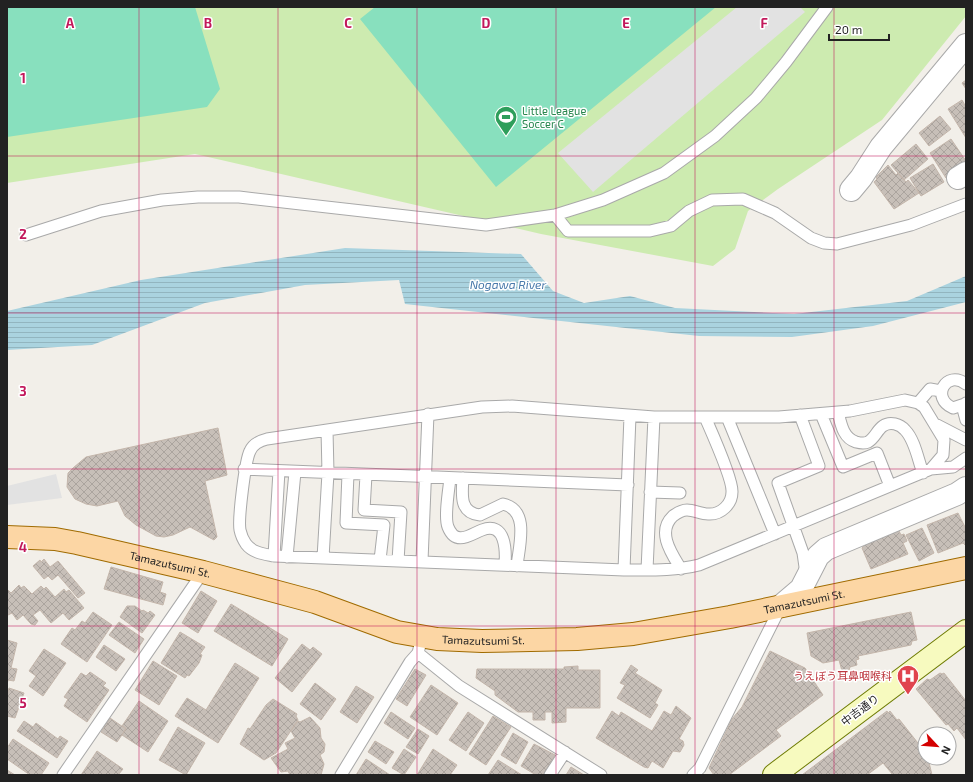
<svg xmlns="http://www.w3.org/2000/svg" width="973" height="782" viewBox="0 0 973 782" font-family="'Exo 2','Noto Sans JP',sans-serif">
<defs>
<pattern id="water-rules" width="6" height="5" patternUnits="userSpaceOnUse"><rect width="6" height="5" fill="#aad3df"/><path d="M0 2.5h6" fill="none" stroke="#92b5bf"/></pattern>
<pattern id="building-cross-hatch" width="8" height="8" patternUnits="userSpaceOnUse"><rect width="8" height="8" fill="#c7bfb8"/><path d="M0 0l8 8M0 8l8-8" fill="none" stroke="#aba49e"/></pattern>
</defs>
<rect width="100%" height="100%" fill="#f2efe9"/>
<path fill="#cdebb0" d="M7,7H966V16L882,120L778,189L748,211L735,249L713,266L541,234L195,154L7,183Z"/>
<path fill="#88e0be" d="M7,7H195L220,89L207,107L7,137Z
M375,7H716L496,187L360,19Z"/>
<path fill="#e2e2e2" d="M737,7H800L805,12L593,192L558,153Z
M56,474L62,498L7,505V486Z"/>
<path fill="url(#water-rules)" d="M345,248L521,254L553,291L584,303L630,296L675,308L794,314L907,301L966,276V302L873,326L792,337L699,336L405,304L399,280L305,285L205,303L92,345L7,350V311L141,280Z"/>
<path fill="url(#building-cross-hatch)" stroke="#c4b6ab" d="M966,80V89L962,83Z
M962,100L966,107V138L948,109Z
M940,116L951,129L929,146L919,133Z
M951,139L966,161V165L946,178L930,153Z
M916,144L928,159L904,180L891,165Z
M933,164L944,182L921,196L910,178Z
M888,165L896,175L898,173L906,182L908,180L919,193L894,209L874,182L877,179L876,177Z
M218,428L227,475L205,481L217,537L214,540L190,527L173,535L164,537L156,536L136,525L125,516L118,501L97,506L86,504L75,499L67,487L68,473L73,468L86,457Z
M958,513L966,529V546L963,543L938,553L927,525Z
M897,527L901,535L904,534L907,541L903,543L908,554L871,569L862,548L863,547L862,542Z
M922,528L934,553L919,561L906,535Z
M44,559L50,567L58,561L85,593L78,598L58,575L52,580L48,576L44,579L33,566L40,560L41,562Z
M111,567L163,582L160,592L166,594L163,605L104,589Z
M19,585L21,588L24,586L32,594L41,586L44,589L46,587L55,597L64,589L66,592L69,590L84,608L69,620L63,613L51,623L40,610L33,615L38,621L35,625L31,624L23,615L17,620L12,613L8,615L7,614V589L11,593Z
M201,591L217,601L198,633L182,623Z
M231,604L288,639L272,666L214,631Z
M127,606H135L142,611L143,610L148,613L150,611L155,615L142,633L120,617Z
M93,612L112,625L87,662L61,644L72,628L75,630L82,621L85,623Z
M911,612L917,640L912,641L911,645L858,656L859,659L856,660L857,665L850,667L849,670L842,671L839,660L823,663L811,656L807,633Z
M119,622L144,639L135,653L109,635Z
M180,632L205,647L200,654L202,655L199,663L189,676L187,675L185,678L161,663Z
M7,640L17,643L11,668L17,669L14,681L8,680L7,685Z
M302,644L310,650L313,647L322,654L292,692L275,678Z
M104,645L125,659L116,671L96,657Z
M44,649L66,663L43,696L29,686L36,676L29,671Z
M770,651L805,668L823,695L776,730L781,736L729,775H714L709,768L732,719L742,707Z
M153,661L177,676L159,705L135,690Z
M235,663L259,678L218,743L175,716L187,698L206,710Z
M631,665L638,670L635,673L662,690L655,703L658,705L650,718L617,698L625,685L620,683Z
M578,666V670H600V708H566V722L552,723V712H545V720H533V712H518L495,695V691L476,678L477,669H564V667Z
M415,669L426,675L407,706L396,699Z
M90,672L106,683L103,686L109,690L87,722L64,706L68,699L64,697L81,673L86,676Z
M940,673L942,674L944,673L966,701V740L957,728L954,731L948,724L946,725L916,689L927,679L930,680Z
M315,683L336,699L321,720L300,704Z
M431,685L458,703L437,735L410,717Z
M356,686L374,697L357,723L340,712Z
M9,688L24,693L15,718L7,716V696Z
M273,699L297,714L296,716L298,720L276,753L264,760L240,744L248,728L250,729L266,705Z
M139,701L168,721L148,752L122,735L126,728L122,726Z
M676,706L691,718L679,739L683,741L684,745L680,752L673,751L663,768L652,761L648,768L644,767L596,738L612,711L619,716L621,712L652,731L664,711L671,715Z
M887,711L888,713L890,711L897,720L899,719L925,752V758H928L932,775H893L883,763L867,775H802Z
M391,712L415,728L408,739L384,723Z
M468,712L484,723L466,751L449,740Z
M493,716L511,727L486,765L469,754Z
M310,717L320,728L321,738L325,744L324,752L320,755L324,764L321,775H290L288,771L281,772L271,758L288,749L285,743L295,738L291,731L294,726L298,721L300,722Z
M110,718L126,729L117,742L101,732Z
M24,721L33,727L36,723L58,739L60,736L68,741L57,758L17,731Z
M178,727L205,743L186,775L159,760Z
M418,729L429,736L418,754L406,747Z
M513,733L528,742L516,764L501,755Z
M13,739L49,763L41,775H30L7,759V748Z
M375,741L394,752L386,764L368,752Z
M534,744L555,755L543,775H536L521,766Z
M404,749L416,757L404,775L392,768Z
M433,749L457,765L450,775H417Z
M97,751L123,769L118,775H81Z
M366,759L390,775H356Z
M498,760L522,775H488Z
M571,767L584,775H566Z
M7,770L15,775H7Z"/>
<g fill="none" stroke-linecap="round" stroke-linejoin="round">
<g stroke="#a9a9a9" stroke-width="13">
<path id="lane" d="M555,215L568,231H650L671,226L689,211L712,200L743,199L775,213L811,238L824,243L837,244L911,225L966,204
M26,235L101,211L162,200L198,197H239L486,225L555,215L603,200L664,173L715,136L756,98L786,62L827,7
M905,400L918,403L924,407L944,440L943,455L931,469L699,565C674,571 650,570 624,570L274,556C264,554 253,553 246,544C244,541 241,535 240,530C238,519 245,461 250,451C253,444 259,441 267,439L482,407L512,406L654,417H779L850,411Z
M918,403L930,389L941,391
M966,403L963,409L966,420
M965,404L953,408C930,398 946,369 966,384
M838,412C841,424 843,438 856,442C860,443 864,444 868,442C875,438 877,430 883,426C890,421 900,424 905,430C915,440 918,460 923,473
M821,414L843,467L877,453L890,486
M800,415L819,466L778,483L803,553L806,574
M727,417L775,534
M937,425L966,440
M244,469L628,485
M931,469L953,467L966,458
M348,474L346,523L384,525L380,560
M366,475L364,510L401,512L398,561
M450,478C449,489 444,517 448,527C456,547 471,534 482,530C506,521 506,551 505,565
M463,478C462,494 459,513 480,515L503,504C530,510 519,546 517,566
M650,492L680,493
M274,556L279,471
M287,557L295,472
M323,558L328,473L327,430
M422,561L428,414
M681,569C672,554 656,532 673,516C677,513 682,510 687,510C694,510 701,514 708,514C721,515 732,504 732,492C733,479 711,431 705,417
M624,570L630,416
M647,570L654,417
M422,637L418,653L459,686L601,775
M63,775L203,572
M341,775L410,662L418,653
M550,775L565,752
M693,775L700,768L781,606"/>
</g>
<g stroke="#a9a9a9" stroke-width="24">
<path id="street" d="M958,178L966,173
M851,190L861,178L881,147L966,45
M781,606L801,589L818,556L826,549L957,494L966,488"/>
</g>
<g stroke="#707d05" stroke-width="24">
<path id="secondary" d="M774,775L966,631"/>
</g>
<g stroke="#a06b00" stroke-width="24">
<g id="primary">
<path id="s1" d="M7,537L55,539L77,543L203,572L315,602L397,632L437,639L482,641L577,639L633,634L730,617L966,568"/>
</g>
</g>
<use href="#lane" stroke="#fff" stroke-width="11"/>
<use href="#street" stroke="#fff" stroke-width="22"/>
<use href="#secondary" stroke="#f7fabf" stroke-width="22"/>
<use href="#primary" stroke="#fcd6a4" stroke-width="22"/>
</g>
<path fill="none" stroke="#c2185b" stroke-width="1" stroke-opacity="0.55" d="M139,7V775M278,7V775M417,7V775M556,7V775M695,7V775M834,7V775M7,156H966M7,313H966M7,469H966M7,626H966"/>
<defs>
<g id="stadium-pin" transform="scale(1.15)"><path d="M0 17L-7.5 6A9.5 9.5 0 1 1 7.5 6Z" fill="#2e9e5b" stroke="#fff"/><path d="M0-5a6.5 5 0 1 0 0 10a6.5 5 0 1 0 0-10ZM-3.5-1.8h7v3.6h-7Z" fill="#fff"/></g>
<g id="hospital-pin" transform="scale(1.15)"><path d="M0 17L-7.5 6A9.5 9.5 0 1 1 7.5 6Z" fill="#e0444e" stroke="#fff"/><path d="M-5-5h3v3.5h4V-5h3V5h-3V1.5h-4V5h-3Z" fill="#fff"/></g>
</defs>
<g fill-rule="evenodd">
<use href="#stadium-pin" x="506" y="117"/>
<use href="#hospital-pin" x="908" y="676"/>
</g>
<g text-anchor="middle" stroke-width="3" stroke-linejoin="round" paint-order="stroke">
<g font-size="11" fill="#27864d" stroke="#fff" text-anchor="start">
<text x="522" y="115">Little League<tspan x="522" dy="13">Soccer C</tspan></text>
</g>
<g font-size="11" fill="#222" stroke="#fff">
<text dy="4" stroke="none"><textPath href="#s1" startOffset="166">Tamazutsumi St.</textPath></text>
<text dy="4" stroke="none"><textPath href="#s1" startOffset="814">Tamazutsumi St.</textPath></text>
<text dy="4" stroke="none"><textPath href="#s1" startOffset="490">Tamazutsumi St.</textPath></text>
<text transform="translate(860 710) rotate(-37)" y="4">中吉通り</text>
</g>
<g font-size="11" fill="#be3a42" stroke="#fff" text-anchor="end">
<text x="892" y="680">うえぼう耳鼻咽喉科</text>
</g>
<g font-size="12" font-style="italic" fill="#4a7aab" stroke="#fff">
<text x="508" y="289">Nogawa River</text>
</g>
</g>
<g font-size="13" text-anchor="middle" font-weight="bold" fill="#c2185b" stroke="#fff" stroke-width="3" stroke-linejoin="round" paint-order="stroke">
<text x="70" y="28">A</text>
<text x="208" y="28">B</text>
<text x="348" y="28">C</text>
<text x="486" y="28">D</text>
<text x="626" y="28">E</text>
<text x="764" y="28">F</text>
<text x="23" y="83">1</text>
<text x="23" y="239">2</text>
<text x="23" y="396">3</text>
<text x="23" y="552">4</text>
<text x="23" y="708">5</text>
</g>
<rect width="973" height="782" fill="none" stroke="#222222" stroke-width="16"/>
<g transform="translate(937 746) rotate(116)"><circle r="19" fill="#ffffff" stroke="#a7a7a7"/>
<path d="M0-3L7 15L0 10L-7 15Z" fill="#d40000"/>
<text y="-6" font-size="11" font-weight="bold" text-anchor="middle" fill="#222222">N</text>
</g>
<path d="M829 34v6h60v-6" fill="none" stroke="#222222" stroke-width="2"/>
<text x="835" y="34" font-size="12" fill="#222222" stroke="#ffffff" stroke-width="3" paint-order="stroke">20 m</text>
</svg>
